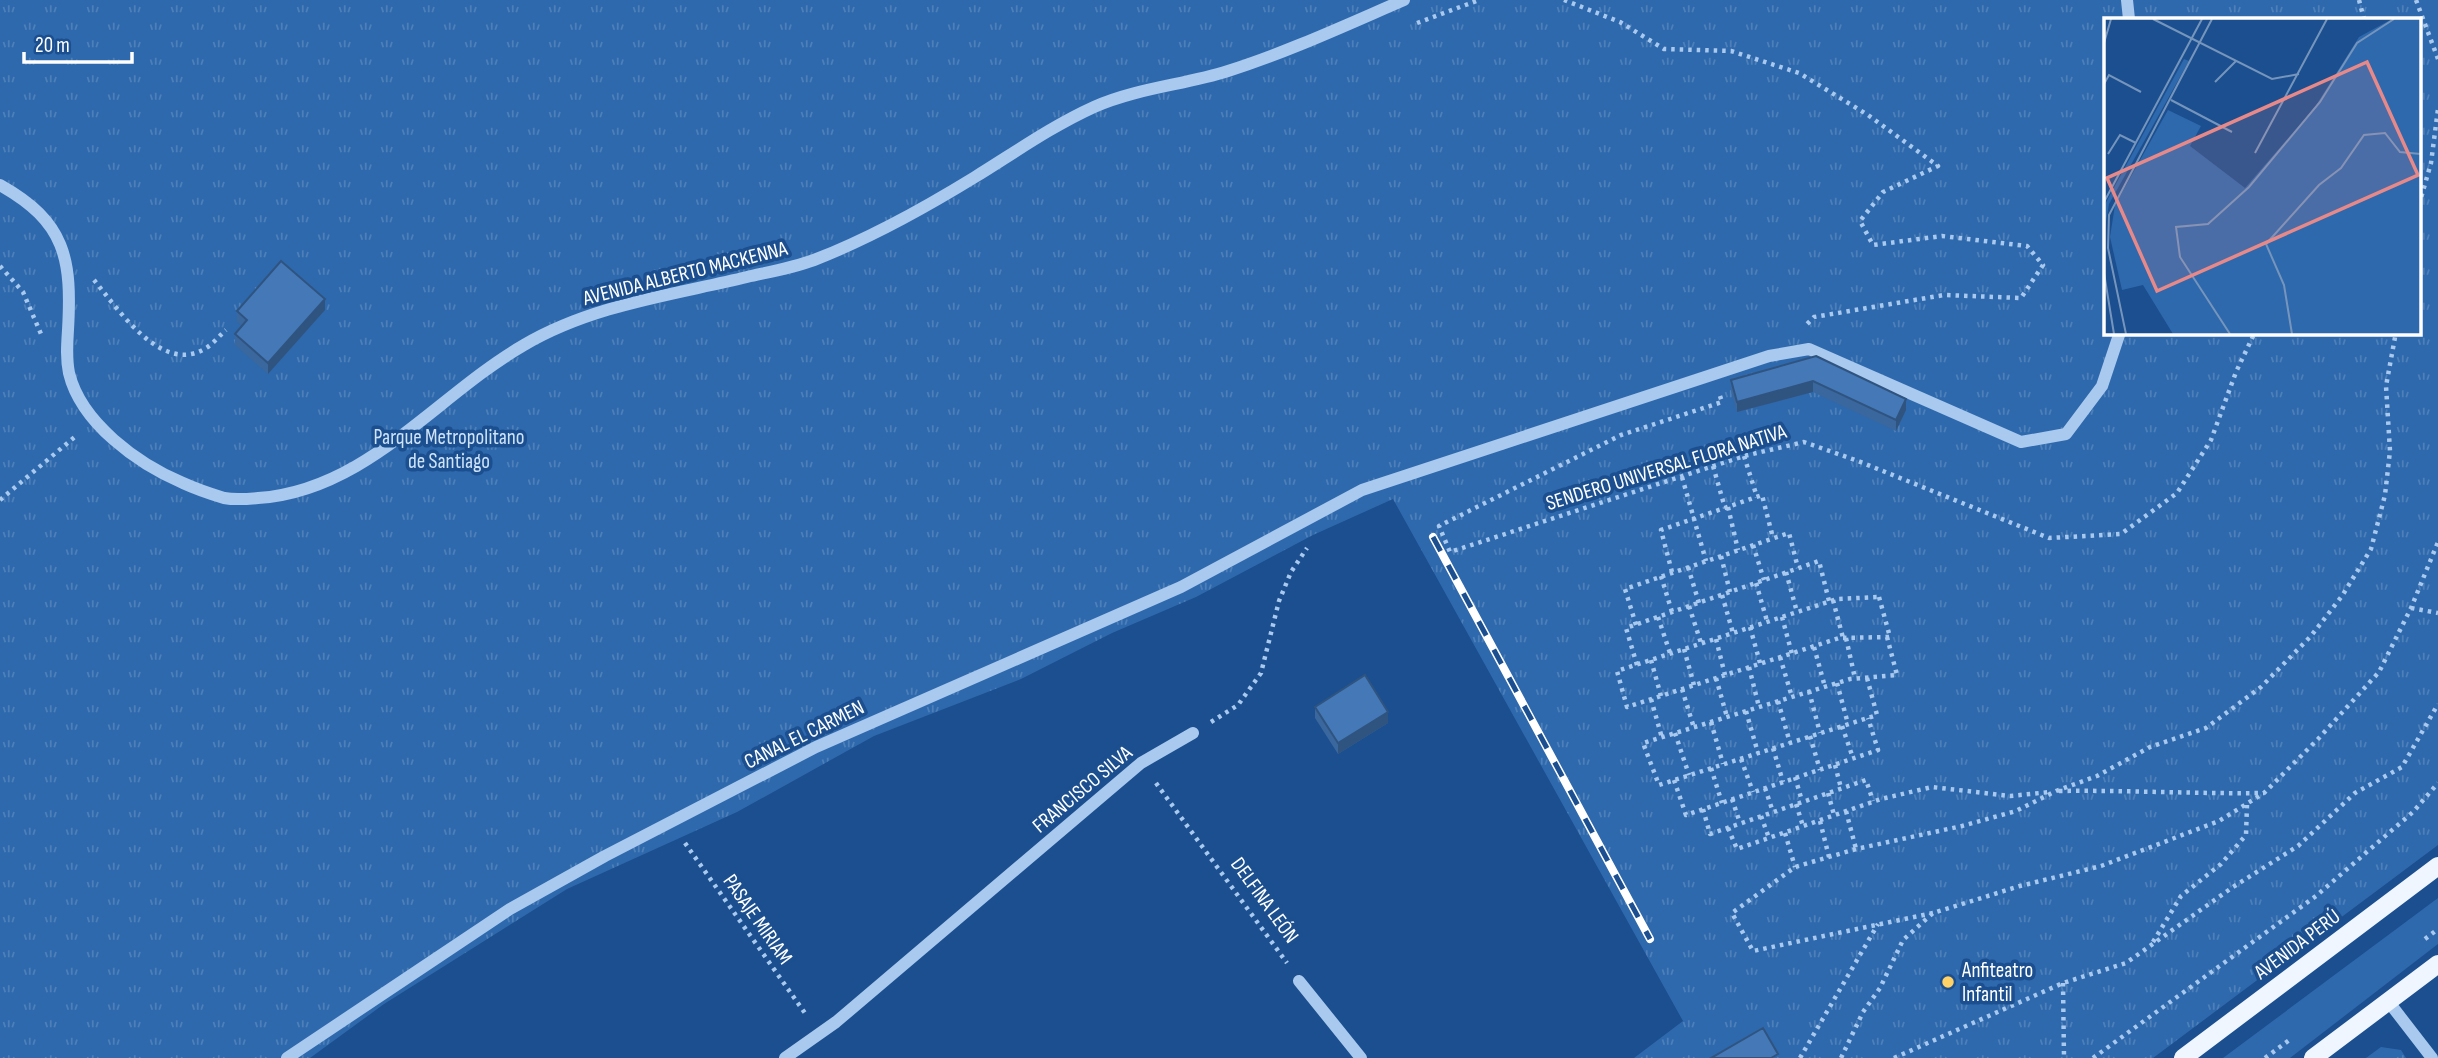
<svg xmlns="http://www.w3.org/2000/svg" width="2438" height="1058" viewBox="0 0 2438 1058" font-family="'Sofia Sans Condensed',sans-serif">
<defs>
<pattern id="park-tufts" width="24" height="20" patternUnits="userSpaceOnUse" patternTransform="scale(1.75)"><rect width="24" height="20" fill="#2e69ad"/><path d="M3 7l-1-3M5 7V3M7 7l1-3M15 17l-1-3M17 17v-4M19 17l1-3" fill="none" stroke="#4d80b9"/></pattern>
</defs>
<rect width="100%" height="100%" fill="#1b4f8f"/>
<path fill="#2e69ad" d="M2438,898V944L2290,1058H2223Z"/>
<path fill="url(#park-tufts)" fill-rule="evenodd" d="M0,0H2438V845L2153,1058H1634L1683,1021L1393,499L1313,535L1196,597L1112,633L1021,679L874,736L737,812L567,889L384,1004L310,1058H0ZM2106,19H2419V332H2106Z
M2381,1047L2401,1050L2406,1058H2366Z"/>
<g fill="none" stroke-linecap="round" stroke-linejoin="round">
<path stroke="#a9c9ee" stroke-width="4.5" stroke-dasharray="3.5 5" stroke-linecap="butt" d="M1564,0L1620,22L1664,49L1731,51L1799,73L1868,115L1938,166L1883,192L1860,221L1873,245L1942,236L2027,246L2043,265L2021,298L1944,295L1814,317L1807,324
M2359,0L2364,19
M2416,0L2438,59
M1417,23L1479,0
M2419,205L2431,163L2438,109
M0,266L23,292L41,334
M94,280C118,309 162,376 206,348C213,344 220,335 226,330
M1720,396L1722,402L1621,435L1439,526L1450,552L1744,456L1804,442L1858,461L2049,538L2121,534L2177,493L2211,440L2236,372L2255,332
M1744,456L1757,497
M1713,466L1725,508
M1682,477L1706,561
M0,500L77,435
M1728,507L1738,550
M1753,545L1764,580
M1721,556L1730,592
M1688,567L1699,603
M1672,572L1661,530L1762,495L1773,538
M1786,572L1797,612
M1661,576L1672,612
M1756,583L1767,621
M1722,595L1733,633
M1879,597L1890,637L1839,638L1627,707L1617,671L1837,599Z
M1833,600L1843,638
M1689,606L1701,643
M2411,608L2438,613
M1658,617L1670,653
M1782,617L1792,654
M1636,625L1625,589L1789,533L1798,568
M1750,627L1760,663
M1846,638L1855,678
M1716,639L1725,675
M1814,647L1825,687
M1684,649L1694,685
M1780,657L1792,697
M1651,660L1661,696
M1637,665L1626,628L1819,561L1829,601
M1749,667L1759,707
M1716,678L1727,717
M1867,678L1877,715L1659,785L1643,743L1850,679L1897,675L1887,637
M1837,683L1848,724
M1682,689L1694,728
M1809,691L1820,733
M1651,699L1662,738
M1778,701L1790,743
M1746,711L1758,753
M1211,722L1238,705L1261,673L1279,601L1291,572L1307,548
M1711,722L1723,764
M1842,726L1853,758
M1675,733L1689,775
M1810,736L1820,770
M1773,748L1783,782
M1741,759L1753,792
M1835,765L1841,788
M1711,768L1722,803
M1795,777L1802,801
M1674,780L1686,815L1878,750L1868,718
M1156,783L1287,963
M1765,788L1773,812
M2059,791C2127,790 2195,794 2264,793
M1828,793L1834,815
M1732,799L1740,823
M1796,804L1803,826
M1703,809L1710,834L1866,780L1873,801
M1846,811L1856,849
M1761,816L1769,838
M1820,821L1829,857
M1728,828L1737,849L1881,799L1932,787L2010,796L2050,792
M1785,833L1795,867
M685,843L807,1016
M1933,913L1753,951L1732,913L1795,867L1856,849L1962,826L2016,811L2056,791L2097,776L2150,747L2206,728L2261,687L2311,636L2342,596L2371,549L2385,495L2390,451L2386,386L2396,332
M2425,939L2438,929
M2153,942L2181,896L2221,864L2246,835L2247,805
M2063,983L2064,1058
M1800,1058L1878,924
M1841,1058L1863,1012L1880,988L1903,940L1933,913L2020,886L2101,866L2219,821L2264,793L2318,739L2379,672L2411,608L2438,542
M1894,1058L2063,983L2126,963L2233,887L2298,846L2355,793L2402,767L2438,704
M2093,1058L2316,896L2413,812L2438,783
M2265,1058L2292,1038"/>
<path stroke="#a9c9ee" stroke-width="12" d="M2127,0L2129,19
M0,185C66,222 72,259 68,330C67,345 66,358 69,373C81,423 138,464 183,483C196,489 211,494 224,498C235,500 248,499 258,498C366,491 437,395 524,345C592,305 672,295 747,277C769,272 792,268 814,260C871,238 923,209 975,177C1014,153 1052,126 1094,107C1137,88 1184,85 1228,71C1288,52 1346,25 1404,0
M1299,981L1361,1058
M2388,1001L2432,1058
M287,1058L510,909L605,856L816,747L1181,587L1362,490L1769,356L1809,349L2021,442L2066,434L2102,386L2120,332
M785,1058L836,1022L1141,763L1193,733"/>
<path stroke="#f0f6ff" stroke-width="18" d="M2183,1058L2438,866
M2313,1058L2438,964"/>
<g stroke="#fff" stroke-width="8">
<path id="rail" d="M1433,537L1650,939"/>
</g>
<use href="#rail" stroke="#1b4f8f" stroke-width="5" stroke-dasharray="16" stroke-linecap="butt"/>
</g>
<path fill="#3a679d" d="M325,310L268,374L235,345V334L242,326L237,322V311Z
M1816,356L1906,410L1896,431L1813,392L1737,412L1731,391V380Z
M1315,707L1388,723L1338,754L1315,718Z"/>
<path fill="#305480" d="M325,299V310L268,374V363Z
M1813,381V392L1737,412V402Z
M1906,399V410L1896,431V420Z
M1388,712V723L1338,754V743Z"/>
<path fill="#4478b7" stroke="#305480" stroke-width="2" d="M281,261L325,299L268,363L235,334L247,320L237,311Z
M1816,356L1906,399L1896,420L1813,381L1737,402L1731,380Z
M1365,675L1388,712L1338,743L1315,707Z
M1763,1028L1778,1054L1771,1058H1711Z"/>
<circle fill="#ffd166" stroke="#1b4f8f" stroke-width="2.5" cx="1948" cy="982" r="7"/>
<g text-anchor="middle" stroke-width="7" stroke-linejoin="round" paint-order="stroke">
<g font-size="21" fill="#fff" stroke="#1b4f8f">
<text transform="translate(685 273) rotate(-14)" y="7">AVENIDA ALBERTO MACKENNA</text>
<text transform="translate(1666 467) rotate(-17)" y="7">SENDERO UNIVERSAL FLORA NATIVA</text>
<text transform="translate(804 734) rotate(-26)" y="7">CANAL EL CARMEN</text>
<text transform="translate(1082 789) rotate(-40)" y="7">FRANCISCO SILVA</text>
<text transform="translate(1265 900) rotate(54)" y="7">DELFINA LEÓN</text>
<text transform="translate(758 919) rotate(55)" y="7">PASAJE MIRIAM</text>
<text transform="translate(2297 944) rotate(-37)" y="7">AVENIDA PERÚ</text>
</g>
<g font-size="21" fill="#cfe3fa" stroke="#1b4f8f">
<text x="449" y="444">Parque Metropolitano<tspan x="449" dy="24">de Santiago</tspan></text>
</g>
<g font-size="21" fill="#fff" stroke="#1b4f8f" text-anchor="start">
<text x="1962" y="977">Anfiteatro<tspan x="1962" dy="24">Infantil</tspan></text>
</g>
</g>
<g transform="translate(2104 18)">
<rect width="317" height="317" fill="#1b4f8f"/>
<path d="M80,41L85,43L5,186L0,216V188Z" fill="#2e69ad"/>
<path d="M288,1H317V316H69L39,267L18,272L6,219L11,187L64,92L97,108L86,128L141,170L211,89L255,19Z" fill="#2e69ad"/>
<path fill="none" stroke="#7695bc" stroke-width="2" d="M49,1L168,61L195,56M0,25L7,1M111,64L132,43M0,66L5,57L37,74M67,82L128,114M151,135L223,1M4,136L16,117L32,125M0,184L98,1M0,255L10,316M22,316L4,230L5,197L108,1M126,316L76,239L72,209L104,206L145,169L216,84L253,25L290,1M188,316L180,267L162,226L215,167L237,150L260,117L281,115L296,134L317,136"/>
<path fill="#e88989" fill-opacity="0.15" stroke="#e88989" stroke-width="3.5" d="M263,44L314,157L53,273L3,160Z"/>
<rect width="317" height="317" fill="none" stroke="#fff" stroke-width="3.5"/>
</g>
<path d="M24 52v10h108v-10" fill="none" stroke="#ffffff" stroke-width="3.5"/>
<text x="35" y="52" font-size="21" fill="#ffffff" stroke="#1b4f8f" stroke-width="5" paint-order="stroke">20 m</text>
</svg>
